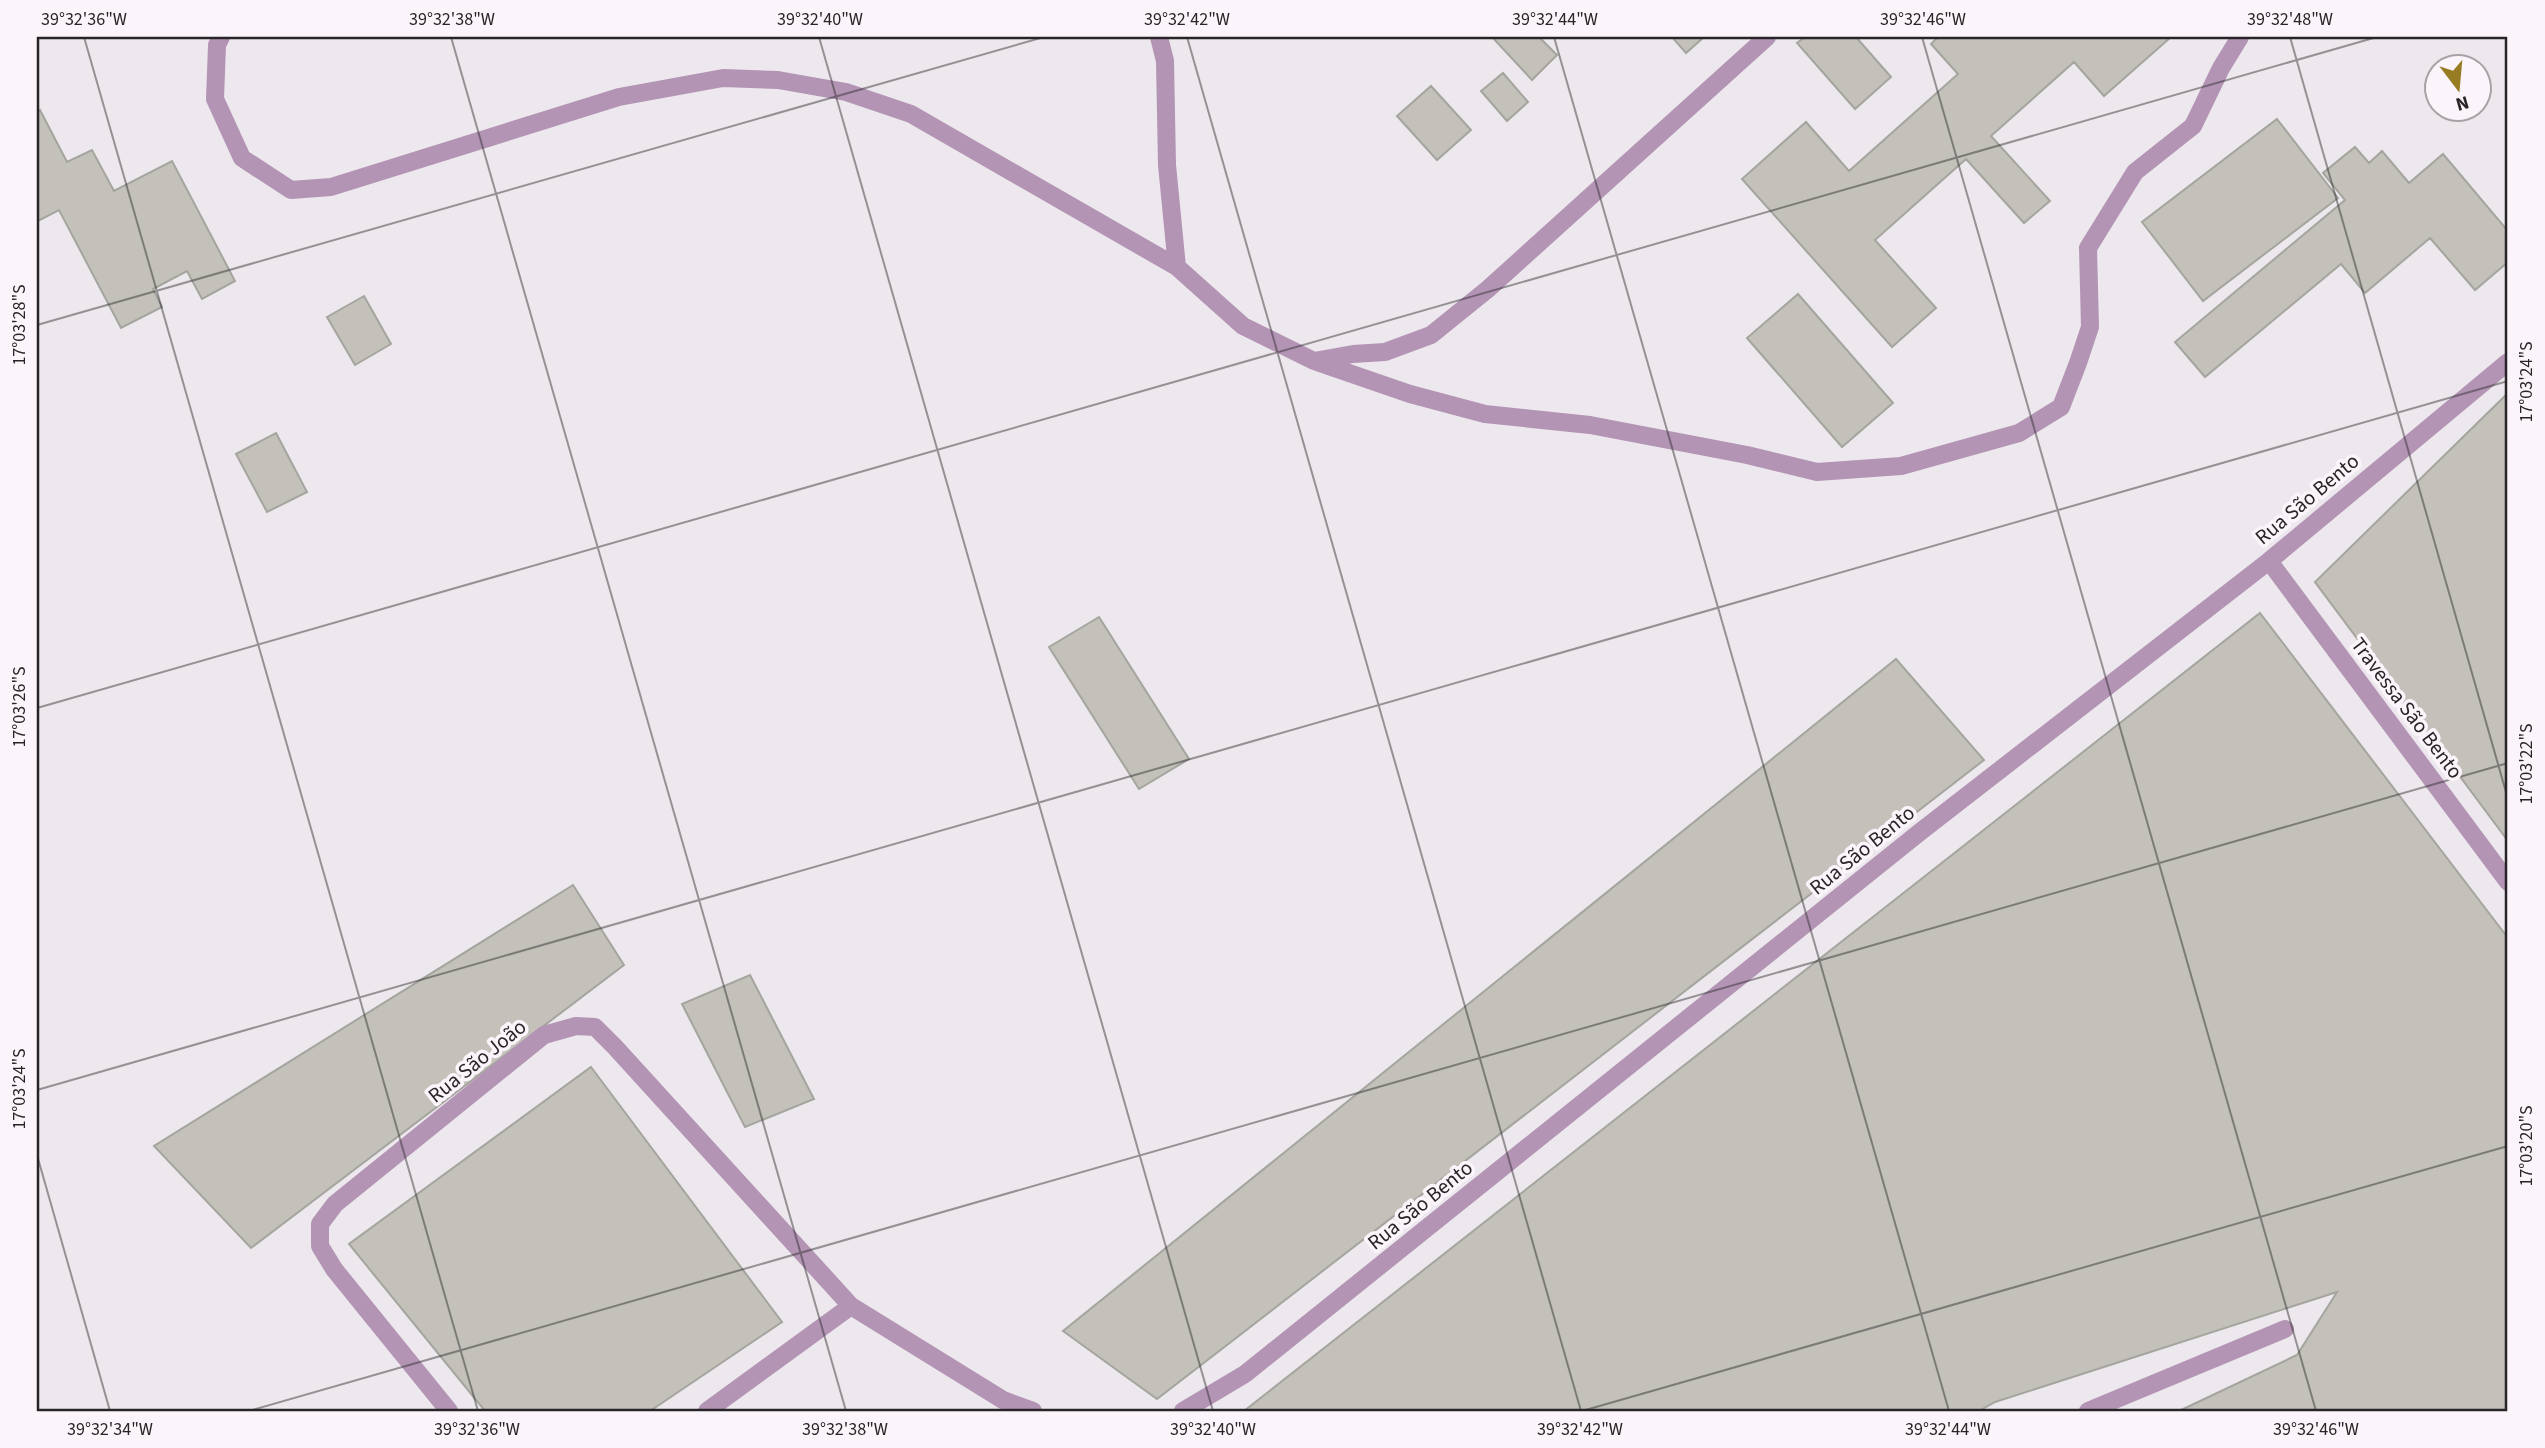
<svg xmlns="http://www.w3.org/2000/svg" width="2545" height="1448" viewBox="0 0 2545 1448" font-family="'Source Sans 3',sans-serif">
<rect width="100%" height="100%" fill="#ede8ed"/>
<path fill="#c3c1ba" stroke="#a6a49e" stroke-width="2" d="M1492,37H1539L1557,55L1532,80Z
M1672,37H1704L1686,53Z
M1805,37H1856L1891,77L1855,109L1797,43Z
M1938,37H2171L2104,96L2074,62L1991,136L2050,201L2024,223L1966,159L1875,240L1936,308L1892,347L1742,179L1806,122L1849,171L1958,74L1931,44Z
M1503,73L1528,102L1507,121L1481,91Z
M1431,86L1471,130L1437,160L1397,116Z
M40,110L67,162L92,150L114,191L172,161L235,281L202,299L187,271L153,289L162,307L121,328L59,210L38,221L37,219V112Z
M2277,119L2338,198L2203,301L2142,222Z
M2355,147L2369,163L2382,151L2409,183L2443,154L2508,231V262L2475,290L2430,238L2365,293L2341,264L2205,377L2175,342L2345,200L2323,173Z
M1798,294L1893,403L1842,447L1747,338Z
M364,296L391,344L355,365L327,317Z
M2508,393V841L2315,582Z
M276,433L307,492L267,512L236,454Z
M2260,613L2508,938V1411H2179L2297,1355L2337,1292L1995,1402L1979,1411H1244Z
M1099,617L1189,759L1139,789L1049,647Z
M1896,659L1984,760L1157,1399L1063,1331Z
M573,885L624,965L251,1248L154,1146Z
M750,975L814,1099L745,1127L682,1004Z
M591,1067L782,1322L650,1411H485L349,1244Z"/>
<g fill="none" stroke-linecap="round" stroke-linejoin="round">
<path stroke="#b394b4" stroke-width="18" d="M221,37L217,45L215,99L242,158L291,190L331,187L619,97L723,78L778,80L846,92L911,114L1177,267L1243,326L1314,361L1353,354L1385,352L1431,335L1488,289L1767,37
M1159,37L1165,61L1167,165L1177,267
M1317,362L1410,394L1485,414L1590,425L1747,455L1817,472L1901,466L2019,433L2061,407L2078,363L2090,327L2088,248L2135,172L2193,126L2221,68L2240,37
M2269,561L2508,882
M449,1411L334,1269L320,1246V1224L335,1204L544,1035L576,1026L595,1027L615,1047L851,1306L1003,1400L1033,1411
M707,1411L851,1306
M1183,1411L1245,1374L1920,832L2269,561L2508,362
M2088,1411L2285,1329"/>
</g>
<path fill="none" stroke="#272527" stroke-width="2" stroke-opacity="0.45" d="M84,37L478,1411M451,37L846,1411M819,37L1213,1411M1187,37L1581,1411M1554,37L1949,1411M1922,37L2316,1411M2290,37L2508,799M37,325L1044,37M37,708L2377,37M37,1090L2508,381M37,1155L110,1411M249,1411L2508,763M1582,1411L2508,1146"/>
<g text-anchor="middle" stroke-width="7" stroke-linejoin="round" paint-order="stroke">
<g font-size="21" fill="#272527" stroke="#fbf5fb">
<text transform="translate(2307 499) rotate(-40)" y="7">Rua São Bento</text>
<text transform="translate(2407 708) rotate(53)" y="7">Travessa São Bento</text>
<text transform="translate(1862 850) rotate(-39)" y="7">Rua São Bento</text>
<text transform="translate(477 1061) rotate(-39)" y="7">Rua São João</text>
<text transform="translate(1420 1205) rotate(-39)" y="7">Rua São Bento</text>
</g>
</g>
<rect width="2545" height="1448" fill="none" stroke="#fbf5fb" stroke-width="77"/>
<g transform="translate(2458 88) rotate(164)"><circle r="33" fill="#fbf5fb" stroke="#a6a2a6" stroke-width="2"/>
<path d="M0-5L12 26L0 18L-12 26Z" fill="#977c24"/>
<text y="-10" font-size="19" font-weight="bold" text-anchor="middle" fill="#272527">N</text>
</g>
<rect x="38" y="38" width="2468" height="1372" fill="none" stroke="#272527" stroke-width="2.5"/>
<g font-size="18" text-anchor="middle" fill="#272527">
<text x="84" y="25">39°32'36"W</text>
<text x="452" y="25">39°32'38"W</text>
<text x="820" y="25">39°32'40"W</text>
<text x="1187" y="25">39°32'42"W</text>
<text x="1555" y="25">39°32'44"W</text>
<text x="1923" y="25">39°32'46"W</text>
<text x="2290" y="25">39°32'48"W</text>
<text transform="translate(19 325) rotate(-90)" y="6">17°03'28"S</text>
<text transform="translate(2526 382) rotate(-90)" y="6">17°03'24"S</text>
<text transform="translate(19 707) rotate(-90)" y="6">17°03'26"S</text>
<text transform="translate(2526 764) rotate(-90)" y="6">17°03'22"S</text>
<text transform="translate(19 1089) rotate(-90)" y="6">17°03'24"S</text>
<text transform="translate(2526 1146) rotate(-90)" y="6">17°03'20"S</text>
<text x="110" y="1435">39°32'34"W</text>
<text x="477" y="1435">39°32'36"W</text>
<text x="845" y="1435">39°32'38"W</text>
<text x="1213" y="1435">39°32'40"W</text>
<text x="1580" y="1435">39°32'42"W</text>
<text x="1948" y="1435">39°32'44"W</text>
<text x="2316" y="1435">39°32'46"W</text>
</g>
</svg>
